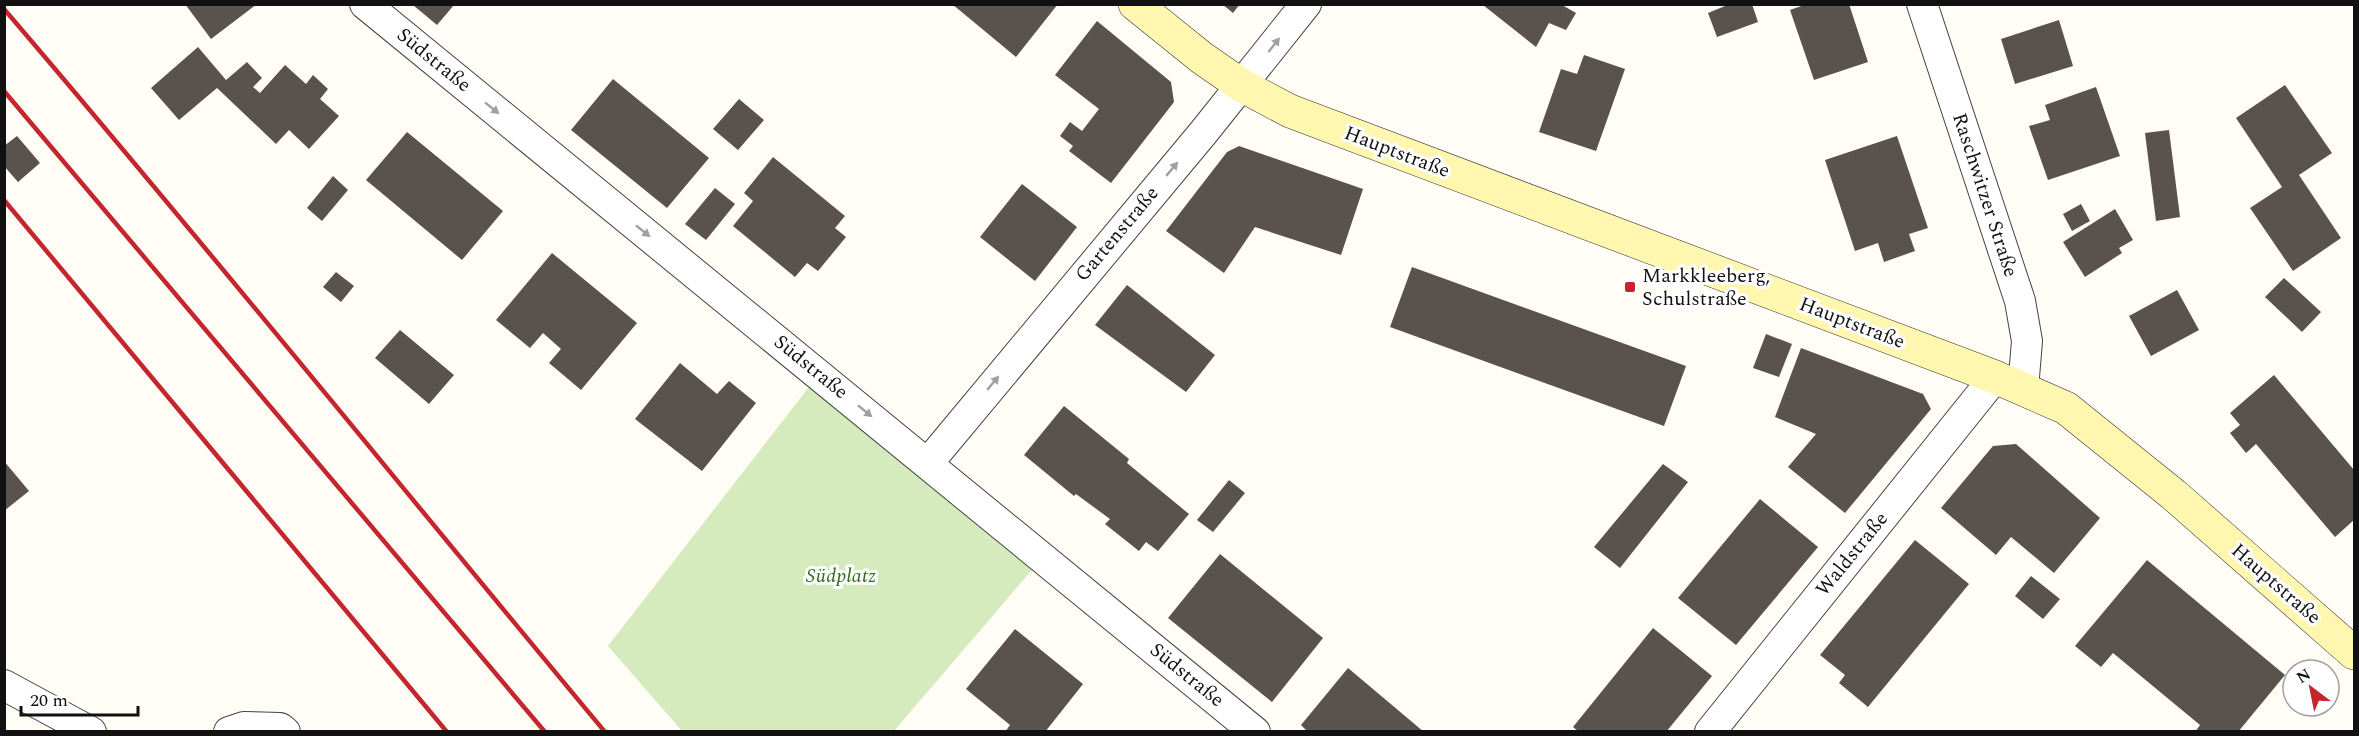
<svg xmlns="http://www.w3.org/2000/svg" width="2359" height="736" font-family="Spectral,serif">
  <rect width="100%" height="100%" fill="#fffdf5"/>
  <path fill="#d5ebbd" d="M 819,374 L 1043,557 L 894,731 L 682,731 L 608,646 Z"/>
  <path fill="#5a524d" d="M 185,4 L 257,4 L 211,39 Z
    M 952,4 L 1058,4 L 1016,57 Z
    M 1222,4 L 1240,4 L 1233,13 Z
    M 1730,4 L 1752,4 L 1758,22 L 1717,37 L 1708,13 Z
    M 1807,4 L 1849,4 L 1868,62 L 1814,80 L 1790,10 Z
    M 413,5 L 454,5 L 437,25 Z
    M 1483,5 L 1562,5 L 1576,13 L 1566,30 L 1549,23 L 1536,47 Z
    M 2059,20 L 2073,66 L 2015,84 L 2001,39 Z
    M 1097,21 L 1171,82 L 1174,102 L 1111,183 L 1069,151 L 1073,146 L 1060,136 L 1070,122 L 1082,131 L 1099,109 L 1055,75 Z
    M 198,47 L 226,80 L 247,62 L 262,78 L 253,87 L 260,93 L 285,65 L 306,84 L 313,75 L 328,89 L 320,99 L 339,116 L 309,149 L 289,130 L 276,144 L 217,88 L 179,120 L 151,88 Z
    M 1584,55 L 1625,69 L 1596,151 L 1539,132 L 1561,69 L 1577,74 Z
    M 613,79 L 709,158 L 667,208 L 571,130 Z
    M 2285,85 L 2332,153 L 2299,175 L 2341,238 L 2293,271 L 2250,208 L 2282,187 L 2236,118 Z
    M 2096,87 L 2120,156 L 2048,180 L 2029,126 L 2050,120 L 2045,105 Z
    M 739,99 L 764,120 L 738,150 L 713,129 Z
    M 2169,130 L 2180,217 L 2156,221 L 2145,133 Z
    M 407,132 L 503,211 L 462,260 L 366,180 Z
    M 17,136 L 40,163 L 18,182 L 4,166 L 4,146 Z
    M 1897,136 L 1928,228 L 1909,234 L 1915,251 L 1884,262 L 1878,243 L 1855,251 L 1825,160 Z
    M 1239,146 L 1363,189 L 1341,255 L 1255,227 L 1224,273 L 1166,231 L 1227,152 Z
    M 773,157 L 845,216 L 835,228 L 846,237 L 818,271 L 807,263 L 795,277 L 733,226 L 753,201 L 744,193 Z
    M 333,176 L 348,190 L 322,221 L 307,208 Z
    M 1022,184 L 1077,227 L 1035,281 L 980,237 Z
    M 715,188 L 735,204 L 706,240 L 685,224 Z
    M 2081,204 L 2090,221 L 2072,231 L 2063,214 Z
    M 2115,209 L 2133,240 L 2119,248 L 2122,253 L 2085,277 L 2063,242 Z
    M 552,253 L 637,323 L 581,390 L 549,363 L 561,349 L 543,333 L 530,348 L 496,320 Z
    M 1412,267 L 1686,366 L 1664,426 L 1390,327 Z
    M 336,272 L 354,286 L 341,302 L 323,287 Z
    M 2284,278 L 2321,312 L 2302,332 L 2265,297 Z
    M 1127,285 L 1215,355 L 1186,392 L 1095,325 Z
    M 2177,290 L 2199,330 L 2151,356 L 2129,316 Z
    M 400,330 L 454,375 L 429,404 L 375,358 Z
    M 1766,334 L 1792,344 L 1779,377 L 1753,368 Z
    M 1801,348 L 1923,394 L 1931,409 L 1845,513 L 1788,467 L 1816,434 L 1775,417 Z
    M 680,363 L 717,394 L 729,381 L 756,403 L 702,471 L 635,419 Z
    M 2274,375 L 2354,470 L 2354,520 L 2335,537 L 2256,444 L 2246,453 L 2230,433 L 2240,425 L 2230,413 Z
    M 1064,406 L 1129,459 L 1127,463 L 1189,514 L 1158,551 L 1146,542 L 1139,551 L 1105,524 L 1110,519 L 1076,494 L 1074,496 L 1024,455 Z
    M 2016,444 L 2100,518 L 2054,573 L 2011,537 L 1996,555 L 1941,508 L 1993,446 Z
    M 4,461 L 29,491 L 4,511 Z
    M 1663,464 L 1688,482 L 1620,568 L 1594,547 Z
    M 1229,480 L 1245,493 L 1213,532 L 1197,520 Z
    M 1760,499 L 1818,547 L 1736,645 L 1678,598 Z
    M 1915,540 L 1969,584 L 1868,707 L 1839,683 L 1845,675 L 1820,655 Z
    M 1220,554 L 1323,638 L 1272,702 L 1168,618 Z
    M 2147,560 L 2285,675 L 2238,732 L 2195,732 L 2200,725 L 2113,653 L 2101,667 L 2075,646 Z
    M 2031,576 L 2060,599 L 2043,619 L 2015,596 Z
    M 1653,628 L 1712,676 L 1666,732 L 1579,732 L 1573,727 Z
    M 1015,629 L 1083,684 L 1045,732 L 1005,732 L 1010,725 L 966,689 Z
    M 1348,668 L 1424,732 L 1308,732 L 1301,725 Z"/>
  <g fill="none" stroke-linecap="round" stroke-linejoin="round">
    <defs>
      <path id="minor" d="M 365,4 L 1255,732
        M 1922,4 L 2020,301 L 2027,341 L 2023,389
        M 928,463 L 1203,133 L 1306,4
        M 4,685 L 91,732
        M 229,732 L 244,727 L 280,728 L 285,732
        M 1710,732 L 1995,377"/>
      <path id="secondary" d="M 1135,4 L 1202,58 L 1241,85 L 1290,111 L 1995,377 L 2066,408 L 2174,495 L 2354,653"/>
    </defs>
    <use href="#minor" stroke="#444" stroke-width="32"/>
    <use href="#secondary" stroke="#333" stroke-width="34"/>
    <use href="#minor" stroke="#fff" stroke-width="30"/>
    <use href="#secondary" stroke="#fff6b0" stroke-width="33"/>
    <path stroke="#c4262e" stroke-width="4.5" d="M 4,9 C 208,247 404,491 605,732
      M 4,91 L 545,732
      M 4,200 L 447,732"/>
  </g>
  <defs><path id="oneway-solid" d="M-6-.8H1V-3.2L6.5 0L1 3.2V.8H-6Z" transform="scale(1.5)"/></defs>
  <g fill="#a0a0a0">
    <use href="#oneway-solid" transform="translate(1274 45) rotate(-52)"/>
    <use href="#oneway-solid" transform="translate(492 108) rotate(39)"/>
    <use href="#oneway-solid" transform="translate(1172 169) rotate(-50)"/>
    <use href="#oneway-solid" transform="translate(643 231) rotate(39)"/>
    <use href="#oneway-solid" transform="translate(993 383) rotate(-50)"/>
    <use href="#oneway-solid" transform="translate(865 411) rotate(39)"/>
  </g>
  <rect fill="#c4262e" stroke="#fff" stroke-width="2" x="1624" y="281" width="12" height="12" rx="3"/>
  <g text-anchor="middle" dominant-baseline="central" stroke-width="6" stroke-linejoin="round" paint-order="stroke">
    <g font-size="20" fill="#111" stroke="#fff">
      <text transform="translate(434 60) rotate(39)">Südstraße</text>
      <text transform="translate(1397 152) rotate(21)">Hauptstraße</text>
      <text transform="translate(1985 195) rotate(72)">Raschwitzer Straße</text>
      <text transform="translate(1117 234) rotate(-50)">Gartenstraße</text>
      <text transform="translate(1852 323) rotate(21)">Hauptstraße</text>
      <text transform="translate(811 367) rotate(39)">Südstraße</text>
      <text transform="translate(1852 554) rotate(-51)">Waldstraße</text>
      <text transform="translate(2276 584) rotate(41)">Hauptstraße</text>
      <text transform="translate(1187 675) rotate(39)">Südstraße</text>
    </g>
    <g font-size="20" fill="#111" stroke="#fff" text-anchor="start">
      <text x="1642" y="276">Markkleeberg,<tspan x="1642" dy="23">Schulstraße</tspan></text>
    </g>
    <g font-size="20" font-style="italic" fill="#2f6b1f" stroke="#fff">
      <text x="841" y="576">Südplatz</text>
    </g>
  </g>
  <rect width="2359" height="736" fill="none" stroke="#111111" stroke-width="12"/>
  <g transform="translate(2311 688) rotate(328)"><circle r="28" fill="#ffffff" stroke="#a0a0a0" stroke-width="1.5"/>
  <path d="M0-4.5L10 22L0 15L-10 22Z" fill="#c4262e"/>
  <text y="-9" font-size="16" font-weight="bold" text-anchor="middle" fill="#111111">N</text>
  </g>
  <path d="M21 706v9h117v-9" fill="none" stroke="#111111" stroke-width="3"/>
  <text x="30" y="706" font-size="18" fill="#111111" stroke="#ffffff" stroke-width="4.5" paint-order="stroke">20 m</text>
</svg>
